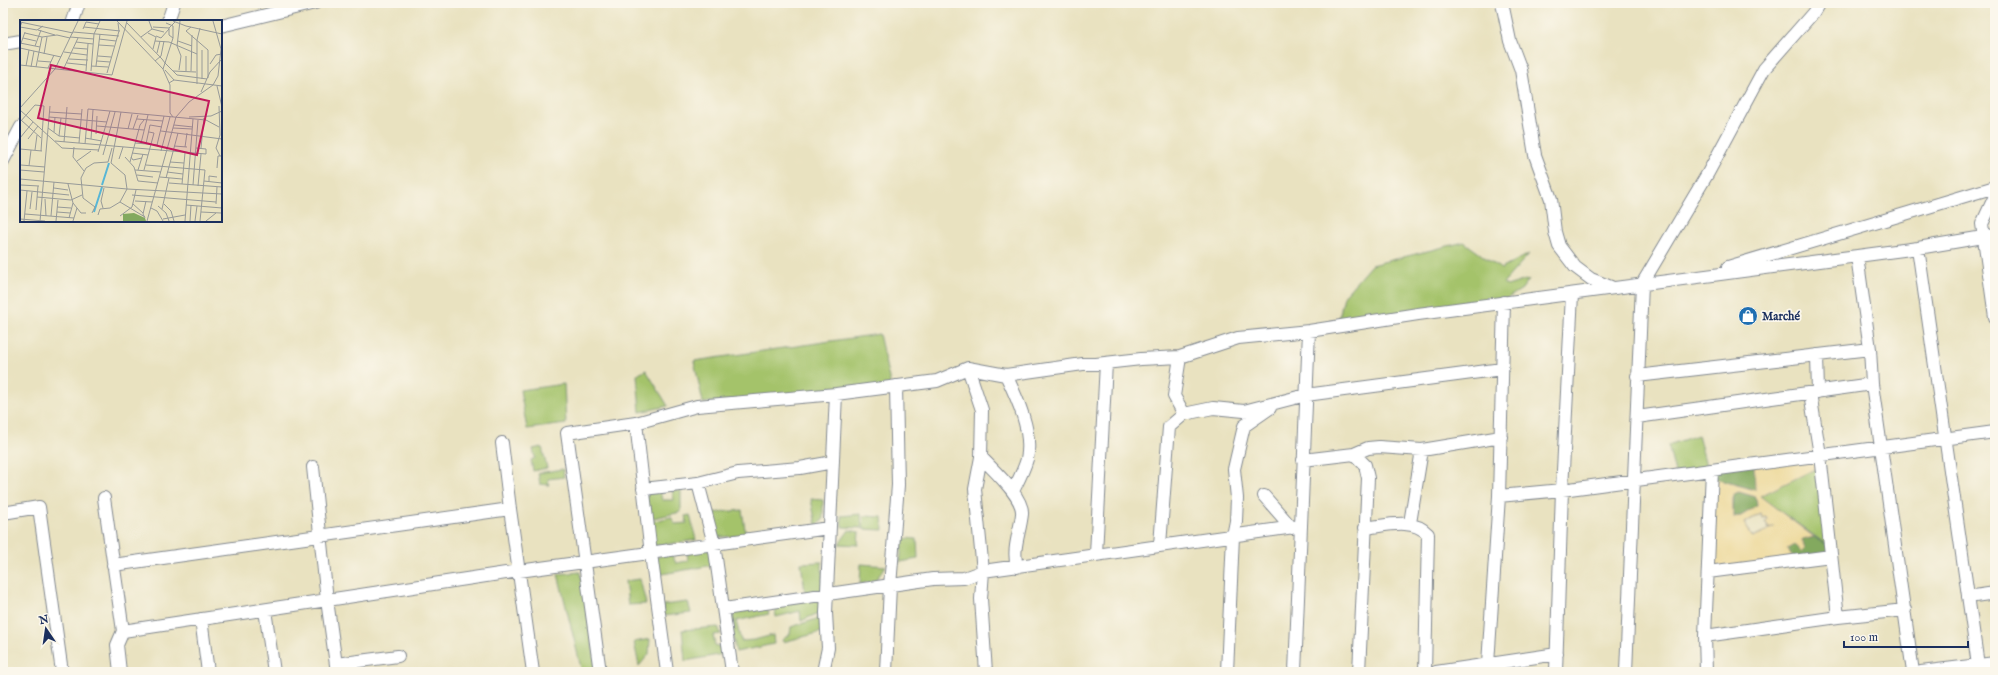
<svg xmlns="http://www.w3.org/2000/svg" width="1998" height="675" font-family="'IM FELL English',serif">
  <rect width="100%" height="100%" fill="#fbf7ec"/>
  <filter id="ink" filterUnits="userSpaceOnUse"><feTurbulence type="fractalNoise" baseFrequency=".025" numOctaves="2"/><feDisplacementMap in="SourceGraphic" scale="8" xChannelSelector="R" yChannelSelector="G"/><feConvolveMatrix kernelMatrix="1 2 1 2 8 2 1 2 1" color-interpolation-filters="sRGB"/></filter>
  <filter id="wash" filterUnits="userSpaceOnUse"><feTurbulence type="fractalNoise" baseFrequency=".012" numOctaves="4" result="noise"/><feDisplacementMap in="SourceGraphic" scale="16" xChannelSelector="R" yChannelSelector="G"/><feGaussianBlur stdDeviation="0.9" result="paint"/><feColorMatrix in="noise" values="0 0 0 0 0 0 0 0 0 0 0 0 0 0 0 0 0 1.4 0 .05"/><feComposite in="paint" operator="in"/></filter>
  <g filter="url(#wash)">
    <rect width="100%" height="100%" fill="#e9e2c0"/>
    <path fill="#a4c36b" stroke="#607964" d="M 1464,242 L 1501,269 L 1529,254 L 1503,283 L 1507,286 L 1529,279 L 1522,289 L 1506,299 L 1338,323 L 1344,296 L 1371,265 Z
      M 879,334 L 891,387 L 703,403 L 694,361 Z
      M 646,370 L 668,406 L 640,412 L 637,375 Z
      M 564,384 L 566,424 L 527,429 L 520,390 Z
      M 1698,435 L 1707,469 L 1675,473 L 1668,445 Z
      M 542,447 L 547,468 L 533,471 L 531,460 L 535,458 L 533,449 Z
      M 1821,466 L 1830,547 L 1759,496 Z
      M 563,469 L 564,477 L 548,479 L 549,485 L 540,484 L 538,473 Z
      M 681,490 L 681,512 L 649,519 L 646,494 L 660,491 L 662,500 L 674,500 L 672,491 Z
      M 811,499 L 823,500 L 823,520 L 816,525 Z
      M 742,510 L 746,536 L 717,537 L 712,513 Z
      M 861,514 L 862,528 L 842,527 L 841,516 Z
      M 690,515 L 696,540 L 654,546 L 650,522 L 671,517 L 675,524 L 687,523 L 685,516 Z
      M 864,516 L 882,517 L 883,530 L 863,529 Z
      M 849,530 L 859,532 L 858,545 L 839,544 Z
      M 903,538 L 917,539 L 918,559 L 900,562 Z
      M 711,548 L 713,565 L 657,575 L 654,558 L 671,553 L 676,563 L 688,561 L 687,551 Z
      M 822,562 L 823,590 L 805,592 L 801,563 Z
      M 861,564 L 886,566 L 875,581 L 860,584 Z
      M 580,572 L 597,672 L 582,672 L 558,574 Z
      M 640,579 L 646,604 L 628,605 L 625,581 Z
      M 824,598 L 823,611 L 801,621 L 800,611 L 776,617 L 774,605 Z
      M 688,602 L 691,613 L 663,616 L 663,605 Z
      M 766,606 L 769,614 L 736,621 L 741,641 L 754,640 L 773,635 L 774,644 L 736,652 L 728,611 Z
      M 823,617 L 822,632 L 783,642 L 782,640 L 790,634 L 791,627 Z
      M 718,627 L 721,634 L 713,635 L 715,645 L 723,648 L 724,654 L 685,661 L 682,630 Z
      M 650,639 L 649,654 L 639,666 L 634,642 Z"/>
    <path fill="#83a95f" stroke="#4f6c5e" d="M 1754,464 L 1756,490 L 1712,478 L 1712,470 Z
      M 1739,492 L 1756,497 L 1757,506 L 1741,516 L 1733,517 L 1734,494 Z
      M 1814,537 L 1830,547 L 1831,556 L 1795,561 L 1786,549 L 1802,540 Z"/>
    <path fill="#eeda9e" stroke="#84847e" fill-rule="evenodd" d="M 1820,455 L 1821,466 L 1760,496 L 1814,537 L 1802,540 L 1805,548 L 1802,552 L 1794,545 L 1787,549 L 1795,561 L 1708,572 L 1712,478 L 1755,490 L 1754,464 ZM 1739,492 L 1756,497 L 1757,506 L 1741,516 L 1733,517 L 1733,494 ZM 1761,514 L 1763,518 L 1766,517 L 1768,520 L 1765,522 L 1769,529 L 1774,527 L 1753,537 L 1744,523 Z"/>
  </g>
  <g filter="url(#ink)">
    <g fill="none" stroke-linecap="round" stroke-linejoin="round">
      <defs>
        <path id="minor" d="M 1502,3 L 1510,41 L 1521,70 L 1535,155 L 1551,199 L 1555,232 L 1559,246 L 1575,267 L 1591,279 L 1611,287
          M 73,21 L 79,3
          M 168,21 L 174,3
          M 221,26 L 315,3
          M 3,44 L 21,41
          M 3,161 L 21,127
          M 1995,196 L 1982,224 L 1995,317
          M 1918,248 L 1979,672
          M 1857,256 L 1870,349 L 1872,384 L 1913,672
          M 1728,267 L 1995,187
          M 1817,355 L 1818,392
          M 968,368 L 982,410 L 981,457 L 975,489 L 983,571 L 981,599 L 986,672
          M 1006,375 C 1017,398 1033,432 1027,459 C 1024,470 1018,481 1013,491
          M 1637,376 L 1870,349
          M 1810,393 L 1820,455 L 1838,617
          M 1184,414 L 1213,408 L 1244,411 L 1306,395 L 1502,369
          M 1637,417 L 1872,384
          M 636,423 L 651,554 L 667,672
          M 502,443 L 510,509 L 533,672
          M 1354,454 L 1365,465 L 1368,478 L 1359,672
          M 981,457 C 992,469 1024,497 1022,514 C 1020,533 1012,548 1017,567
          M 1303,460 L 1354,454 L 1368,448 L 1379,447 L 1422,450 L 1501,437
          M 313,467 L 327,600 L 337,672
          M 698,483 L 714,544 L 732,672
          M 643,489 L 698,483 L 738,473 L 800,468 L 833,462
          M 1264,496 L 1292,528
          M 1499,496 L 1562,490 L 1995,432
          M 104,498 L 123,631 L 117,645 L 120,672
          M 3,513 L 39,507 L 62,672
          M 1410,523 L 1422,450
          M 1365,528 C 1385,526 1412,517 1428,534 L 1425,672
          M 1160,545 L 1169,427 L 1184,414 L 1174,396 L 1180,357
          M 1096,554 L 1106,363
          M 113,565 L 510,509
          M 1708,572 L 1831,556
          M 1968,597 L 1995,593
          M 724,609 L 933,579 L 964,578 L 983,571 L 1301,526
          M 265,610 L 274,672
          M 201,619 L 208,672
          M 123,631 L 519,571 L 829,528
          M 1705,636 L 1838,617 L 1905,610
          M 336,664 L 398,656
          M 1488,664 L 1499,496 L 1504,302
          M 600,672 L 567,433 L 636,423 L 697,406 L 836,394 L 937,381 L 968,368 L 1006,375 L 1083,364 L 1096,364 L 1141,359 L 1180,357 L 1238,338 L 1309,331 L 1418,314 L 1918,248 L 1995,235
          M 823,672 L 828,648 L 826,613 L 836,394
          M 886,672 L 890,586 L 898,485 L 896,386
          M 1227,672 L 1233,536 L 1236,521 L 1237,498 L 1234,469 L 1244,426 L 1270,408
          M 1295,672 L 1309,331
          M 1436,672 L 1557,654
          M 1556,672 L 1562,490 L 1572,294
          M 1626,672 L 1642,284 L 1708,173 L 1764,69 L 1813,13 L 1819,3
          M 1706,672 L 1705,636 L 1712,470
          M 1921,672 L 1995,663"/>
      </defs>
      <use href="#minor" stroke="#82888f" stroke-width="14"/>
      <use href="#minor" stroke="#fff" stroke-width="12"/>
    </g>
  </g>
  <defs>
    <symbol id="shop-disc" viewBox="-11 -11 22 22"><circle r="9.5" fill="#1f6fb2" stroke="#fbf7ec"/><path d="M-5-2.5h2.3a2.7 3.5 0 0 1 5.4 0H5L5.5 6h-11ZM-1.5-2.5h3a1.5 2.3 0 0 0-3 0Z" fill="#fff"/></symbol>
  </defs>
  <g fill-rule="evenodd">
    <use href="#shop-disc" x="1737" y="305" width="22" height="22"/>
  </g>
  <g text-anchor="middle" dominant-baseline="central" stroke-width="3.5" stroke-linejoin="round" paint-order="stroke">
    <g font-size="12" font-weight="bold" fill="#1b2f5e" stroke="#fbf7ec" text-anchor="start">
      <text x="1762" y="316">Marché</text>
    </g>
  </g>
  <g transform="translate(20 20)">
    <rect width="202" height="202" fill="#e9e2c0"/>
    <path d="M 114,193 L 125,198 L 126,201 L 103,201 L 103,194 Z" fill="#83a95f"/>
    <path fill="none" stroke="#57b6d6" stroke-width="2" d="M 82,165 L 89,143M 74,192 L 82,167"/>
    <path fill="none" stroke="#979a99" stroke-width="1" d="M 97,1 L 143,49 L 150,65 L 150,93 L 153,97M 153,1 L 166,6 L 202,14M 0,2 L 53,13M 2,2 L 0,7 L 6,8 L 17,10 L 23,6M 107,3 L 142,39 L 145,43 L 143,49M 146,3 L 153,6 L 153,18M 64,7 L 100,11M 133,7 L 149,8 L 155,2M 171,7 L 166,11 L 188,30 L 188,58M 149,8 L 149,15 L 153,18 L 145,43 L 153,51M 63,9 L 66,2 L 79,4M 132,9 L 144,12M 18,10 L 35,15M 53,12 L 99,16M 5,13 L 22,17 L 37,15 L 50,18M 128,13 L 136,17 L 133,29M 136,16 L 141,18 L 149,9M 50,17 L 74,19M 121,17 L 132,9 L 129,1M 3,18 L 16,21M 79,19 L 96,21M 135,21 L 149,22 L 177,34M 158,21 L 172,26M 56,22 L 73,24M 0,23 L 20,27M 79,25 L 94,26M 0,26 L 5,12M 15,26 L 21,10M 0,28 L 41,37M 54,28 L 67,29M 44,32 L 67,35M 137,33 L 140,21M 24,34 L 27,17M 78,36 L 91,37M 49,39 L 68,40M 18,41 L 31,42M 77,41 L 90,42M 135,41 L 141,36 L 144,21M 47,43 L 66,45M 190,44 L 196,35 L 202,34M 0,45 L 92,55 L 107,1M 6,46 L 9,30M 71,46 L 88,47M 76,46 L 80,14M 11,47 L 14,31M 16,47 L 22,17M 28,48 L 34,35M 43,50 L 58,18M 145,50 L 154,60M 159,50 L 161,36 L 157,26 L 160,1M 66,51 L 68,24M 71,51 L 74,14 L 80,1M 166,51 L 166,36M 171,51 L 172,15M 176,52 L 153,51 L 157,55 L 187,59M 87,53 L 99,11 L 98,3M 182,59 L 182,30M 149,63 L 154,60 L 202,66M 177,64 L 177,20 L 180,8M 197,66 L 202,87M 181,72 L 190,52 L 201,40M 199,86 L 200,115 L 196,128 L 200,136M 0,88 L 35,49 L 58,1M 0,90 L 42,128 L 79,130M 29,92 L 62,94M 29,97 L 87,102M 169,97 L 191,96 L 202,91M 117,99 L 143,101M 1,100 L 21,118M 0,102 L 15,85 L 24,86 L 21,131M 130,105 L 142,107M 154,105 L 173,107M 77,106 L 124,110M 28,108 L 39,116 L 60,118M 153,108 L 172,109M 108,109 L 112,94M 113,109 L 118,95M 141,111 L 202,119M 34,112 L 35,97M 76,114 L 77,96M 39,116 L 41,98M 0,118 L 13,102M 65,118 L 82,121M 8,119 L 18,106M 71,119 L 73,90M 35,121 L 186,134 L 186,129 L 176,128M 44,122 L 47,87M 59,123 L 62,89M 115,123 L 138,125M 121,123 L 128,95M 65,124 L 68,89 L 186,100 L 199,107M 126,124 L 130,105M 137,125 L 144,96M 154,126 L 167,127M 54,127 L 53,137 L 64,151M 165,127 L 167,113M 181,128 L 184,98M 0,129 L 22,131M 15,130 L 17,115M 141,131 L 150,97M 78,132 L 90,91M 112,133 L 128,135M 83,135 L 95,92M 105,137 L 114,147 L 118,161M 111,137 L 113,140 L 122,138M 99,139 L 103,127M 57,141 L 71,131M 110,142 L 120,105 L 124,100M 150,142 L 164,143M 1,145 L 25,147M 126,145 L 185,150 L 180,201M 9,146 L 11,130M 197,148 L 198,136 L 202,136M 0,150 L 24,152M 115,150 L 141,152M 118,150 L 123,134M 124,150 L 134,113 L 129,112M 147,152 L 163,154M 0,154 L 0,184M 117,155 L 133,157M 140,157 L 162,159M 146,158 L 158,113M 0,159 L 107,169M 118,161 L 138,163M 184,161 L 202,163M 189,161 L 189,156 L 197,157M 149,163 L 202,167M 48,164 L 53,183 L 61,193 L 66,193M 162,164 L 165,133M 1,165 L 19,166M 173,165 L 178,100M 178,166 L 181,134M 34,168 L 48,170M 107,169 L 202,174M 0,170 L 49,175M 112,175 L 196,182M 17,177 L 51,180 L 62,175M 25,179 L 26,196M 115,181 L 132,182M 100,182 L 125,197M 113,184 L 123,193M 144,184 L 151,191 L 154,201M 196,184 L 197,167M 166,185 L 202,188M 138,186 L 146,193 L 149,201M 37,187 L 51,188M 83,188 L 81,181 L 84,168M 131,188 L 137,191 L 143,201M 10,189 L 12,172M 142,189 L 149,158M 16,190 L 18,166M 37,192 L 50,193M 181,192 L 201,193M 72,193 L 75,187 L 63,178 L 61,158 L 66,148 L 74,143 L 88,142 L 92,128M 5,194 L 54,198M 78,195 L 80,189 L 90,188 L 100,182 L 107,169 L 105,155 L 91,143 L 101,92M 31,196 L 34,162M 100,196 L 112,187 L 116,170M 49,198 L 53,183M 125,198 L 123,194 L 126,181M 0,199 L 25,201M 143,199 L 165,195M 4,201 L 7,171M 20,201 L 30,86M 36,201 L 38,180M 53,201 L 57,188M 127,201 L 156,97 L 169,82 L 193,65 L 198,56 L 201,29 L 193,1M 165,201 L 173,99M 170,201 L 171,185M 175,201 L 177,186M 186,201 L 196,193"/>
    <path fill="#c2185b" fill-opacity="0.15" stroke="#c2185b" stroke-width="2" d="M 31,45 L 189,81 L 177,135 L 18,98 Z"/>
    <rect width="202" height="202" fill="none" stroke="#1b2f5e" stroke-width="2"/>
  </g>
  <rect width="1998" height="675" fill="none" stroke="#fbf7ec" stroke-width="16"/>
  <g transform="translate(46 629) rotate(347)" stroke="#fbf7ec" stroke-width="3" paint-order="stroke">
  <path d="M0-3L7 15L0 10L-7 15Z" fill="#1b2f5e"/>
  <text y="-6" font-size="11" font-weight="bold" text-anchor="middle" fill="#1b2f5e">N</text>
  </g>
  <path d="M1844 641v6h124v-6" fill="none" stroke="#1b2f5e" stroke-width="2"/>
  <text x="1850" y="641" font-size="12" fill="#1b2f5e" stroke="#fbf7ec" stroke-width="3" paint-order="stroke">100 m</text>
</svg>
